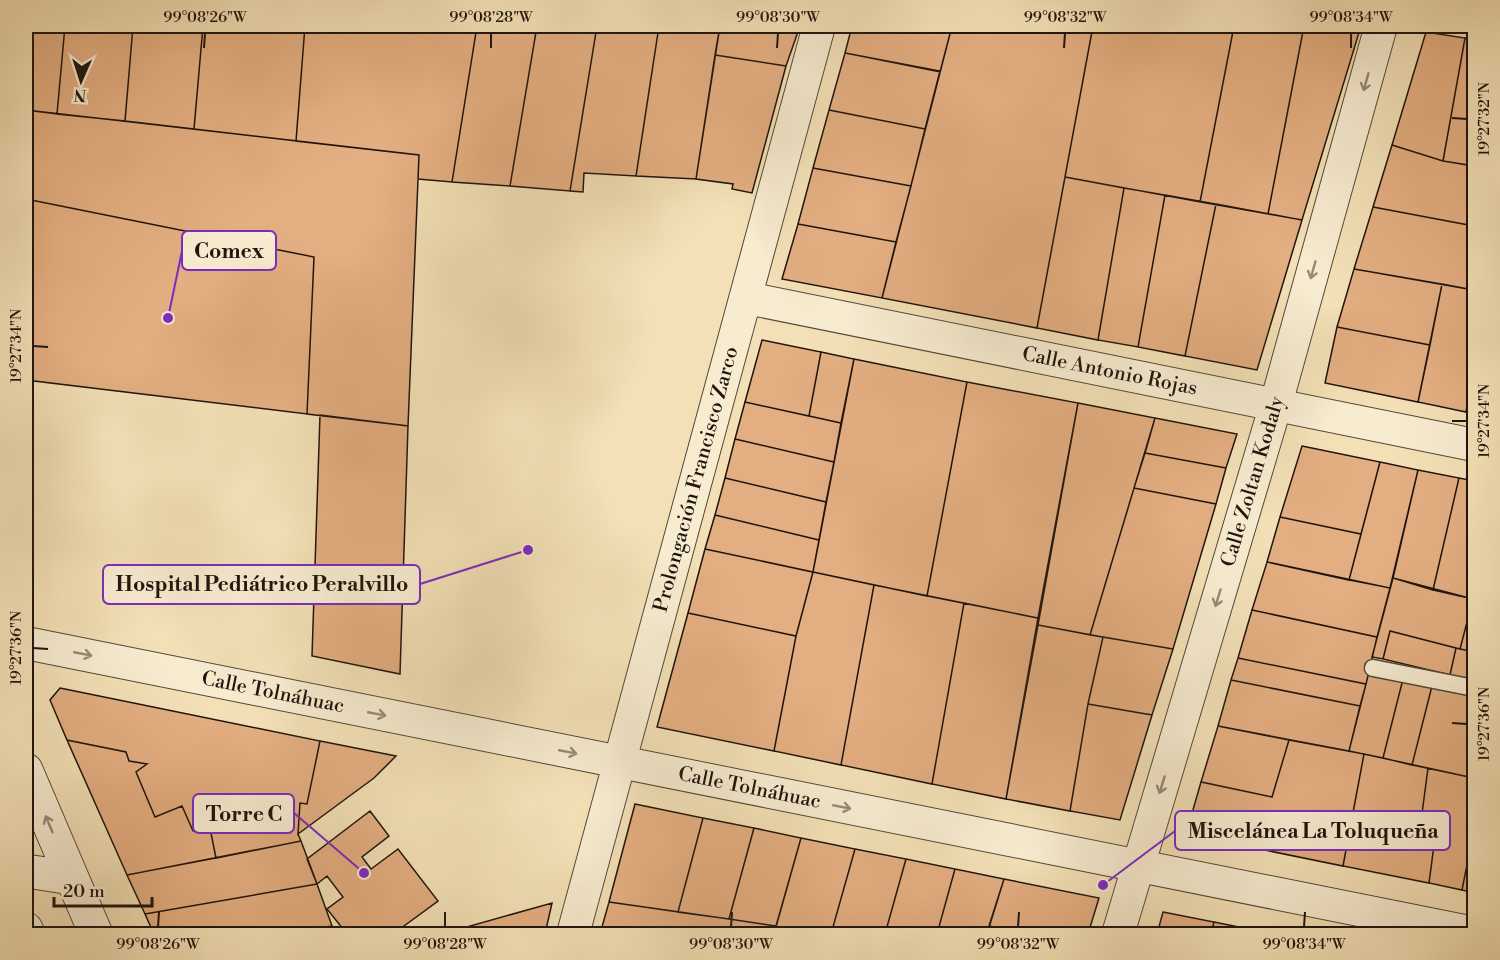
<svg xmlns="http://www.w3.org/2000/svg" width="1500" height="960" font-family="'Libre Bodoni',serif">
  <rect width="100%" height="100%" fill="#f3e0b6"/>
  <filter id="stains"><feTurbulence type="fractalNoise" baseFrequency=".00333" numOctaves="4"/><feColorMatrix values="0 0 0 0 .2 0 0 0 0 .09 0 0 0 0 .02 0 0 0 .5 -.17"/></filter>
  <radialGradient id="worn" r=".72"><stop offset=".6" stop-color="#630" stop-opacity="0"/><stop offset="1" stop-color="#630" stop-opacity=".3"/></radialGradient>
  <path fill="#e3ae81" stroke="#1e150e" stroke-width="1.5" d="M 26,26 L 65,26 L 57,114 L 26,110 Z
    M 65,26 L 133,26 L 125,121 L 57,114 Z
    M 133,26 L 203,26 L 194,129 L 125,121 Z
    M 203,26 L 305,26 L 296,141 L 194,129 Z
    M 305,26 L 477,26 L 452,182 L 418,179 L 419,155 L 296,141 Z
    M 477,26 L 537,26 L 510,186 L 452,182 Z
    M 537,26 L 597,26 L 570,191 L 510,186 Z
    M 597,26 L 659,26 L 636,176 L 584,173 L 583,192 L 570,191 Z
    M 659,26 L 720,26 L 696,179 L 636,176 Z
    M 720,26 L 800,26 L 786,66 L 715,55 Z
    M 852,26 L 952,26 L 940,72 L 845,53 Z
    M 952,26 L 1093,26 L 1037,328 L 882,298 Z
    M 1093,26 L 1234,26 L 1200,202 L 1065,177 Z
    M 1234,26 L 1304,26 L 1268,214 L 1200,202 Z
    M 1304,26 L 1361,26 L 1302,220 L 1268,214 Z
    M 1426,32 L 1465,38 L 1443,161 L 1392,145 Z
    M 1465,38 L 1474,40 L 1474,166 L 1443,161 Z
    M 845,53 L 940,71 L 925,129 L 829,110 Z
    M 715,55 L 786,66 L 752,193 L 732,189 L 733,184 L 696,179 Z
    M 26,110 L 419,155 L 408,426 L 307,414 L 314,257 L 26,199 Z
    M 829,110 L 925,129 L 911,186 L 813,168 Z
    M 1392,145 L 1443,161 L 1474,166 L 1474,226 L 1373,207 Z
    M 813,168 L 911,186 L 896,242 L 798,224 Z
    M 1065,177 L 1124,188 L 1098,340 L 1037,328 Z
    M 1124,188 L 1165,195 L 1138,347 L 1098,340 Z
    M 1165,195 L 1216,204 L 1185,356 L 1138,347 Z
    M 26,199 L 314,257 L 307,414 L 26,380 Z
    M 1216,204 L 1302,220 L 1257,370 L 1185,356 Z
    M 1373,207 L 1474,226 L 1474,290 L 1354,269 Z
    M 798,224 L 896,242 L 882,298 L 782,279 Z
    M 1354,269 L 1442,284 L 1430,345 L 1337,327 Z
    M 1442,284 L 1474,290 L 1474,370 L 1466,412 L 1418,402 Z
    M 1337,327 L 1430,345 L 1418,402 L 1325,383 Z
    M 762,340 L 821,352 L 809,416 L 745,402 Z
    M 821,352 L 854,359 L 841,423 L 809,416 Z
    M 854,359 L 967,382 L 927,596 L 813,572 Z
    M 1474,370 L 1474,414 L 1466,412 Z
    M 967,382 L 1078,403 L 1038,618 L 927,596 Z
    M 745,402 L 841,423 L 834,462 L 735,439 Z
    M 1078,403 L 1155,418 L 1090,635 L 1038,625 Z
    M 320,415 L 408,426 L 400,674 L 312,656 Z
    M 1155,418 L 1237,434 L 1226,468 L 1145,453 Z
    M 735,439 L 834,462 L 826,502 L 725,478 Z
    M 1302,446 L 1380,462 L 1361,534 L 1280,517 Z
    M 1145,453 L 1226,468 L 1216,504 L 1134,488 Z
    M 1380,462 L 1418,470 L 1390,588 L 1349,580 Z
    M 1418,470 L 1459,478 L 1433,590 L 1393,578 Z
    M 725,478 L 826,502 L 819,540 L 715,515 Z
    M 1459,478 L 1474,481 L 1473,599 L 1433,590 Z
    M 1134,488 L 1216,504 L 1173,649 L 1090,635 Z
    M 715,515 L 819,540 L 813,572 L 705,549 Z
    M 1280,517 L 1361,534 L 1349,580 L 1267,562 Z
    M 705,549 L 813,572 L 796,636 L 688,613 Z
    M 1267,562 L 1390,588 L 1377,637 L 1252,610 Z
    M 813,572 L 874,585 L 841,765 L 774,751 L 796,636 Z
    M 1393,578 L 1473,599 L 1460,649 L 1390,631 L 1383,659 L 1372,657 Z
    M 874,585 L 964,603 L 932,784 L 841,765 Z
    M 1473,599 L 1474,599 L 1474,652 L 1460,649 Z
    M 964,603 L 1038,618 L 1006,799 L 932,784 Z
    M 1252,610 L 1377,637 L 1366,684 L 1238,658 Z
    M 688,613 L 796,636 L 774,751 L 657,727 Z
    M 1038,625 L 1103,637 L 1088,704 L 1070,811 L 1006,799 Z
    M 1390,631 L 1456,648 L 1450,675 L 1383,659 Z
    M 1103,637 L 1173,649 L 1152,715 L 1088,704 Z
    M 1456,648 L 1474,652 L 1474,681 L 1450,675 Z
    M 1238,658 L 1366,684 L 1360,706 L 1231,680 Z
    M 1369,672 L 1403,679 L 1383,758 L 1349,751 Z
    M 1403,679 L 1432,686 L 1412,765 L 1383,758 Z
    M 1231,680 L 1360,706 L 1349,751 L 1218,726 Z
    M 1432,686 L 1474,695 L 1474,778 L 1412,765 Z
    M 60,688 L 320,741 L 307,804 L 300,803 L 298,834 L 301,841 L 216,858 L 210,828 L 193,831 L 182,806 L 155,817 L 136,772 L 147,764 L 129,761 L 126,752 L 67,740 L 50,700 Z
    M 1088,704 L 1152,715 L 1120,820 L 1070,811 Z
    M 1218,726 L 1289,740 L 1272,797 L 1201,782 Z
    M 67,740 L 126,752 L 129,761 L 147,764 L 136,772 L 155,817 L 182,806 L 193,831 L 210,828 L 216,858 L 127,875 Z
    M 1289,740 L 1364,754 L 1343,866 L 1186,834 L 1201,782 L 1272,797 Z
    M 320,741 L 396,756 L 374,778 L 298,834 L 300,803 L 307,804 Z
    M 1364,754 L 1428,768 L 1420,829 L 1436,830 L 1429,883 L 1343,866 Z
    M 1428,768 L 1474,778 L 1474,856 L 1469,855 L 1462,890 L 1429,883 L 1436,830 L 1420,829 Z
    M 635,804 L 703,818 L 678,912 L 609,902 Z
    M 370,811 L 389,836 L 362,857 L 371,869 L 398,849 L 438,901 L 393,934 L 347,934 L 327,909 L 343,897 L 327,876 L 317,884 L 307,859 Z
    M 703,818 L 754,828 L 729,919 L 678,912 Z
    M 754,828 L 801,838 L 776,926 L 729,919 Z
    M 801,838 L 855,849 L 831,934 L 774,934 Z
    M 301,841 L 317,884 L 145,914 L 127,875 Z
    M 855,849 L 906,859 L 885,934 L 831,934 Z
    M 1469,855 L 1474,856 L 1474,893 L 1462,890 Z
    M 906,859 L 955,869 L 937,934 L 885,934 Z
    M 955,869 L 1004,879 L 987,934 L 937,934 Z
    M 1004,879 L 1099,898 L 1088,934 L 1034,934 L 989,926 Z
    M 317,884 L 332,926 L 284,934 L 154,934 L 145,914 Z
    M 609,902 L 729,919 L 776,926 L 774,934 L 600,934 Z
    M 552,903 L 545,934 L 442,934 Z
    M 1163,912 L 1214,922 L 1211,934 L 1157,934 Z
    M 1214,922 L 1259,931 L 1258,934 L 1211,934 Z
    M 332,926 L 335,934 L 284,934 Z
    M 989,926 L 1034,934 L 987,934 Z"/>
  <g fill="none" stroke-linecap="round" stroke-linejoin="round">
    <defs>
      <path id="service" d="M 1373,668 L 1474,688"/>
      <g id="minor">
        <path id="s1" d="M 747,298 L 1474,445"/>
        <path id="s2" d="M 26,643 L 1474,933"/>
        <path id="s3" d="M 573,934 L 819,26"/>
        <path id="s4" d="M 1118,934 L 1276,404 L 1381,26"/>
      </g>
      <path id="tertiary" d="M 26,770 L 96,934
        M 26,871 L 72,878
        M 26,929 L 28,934"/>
    </defs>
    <use href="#service" stroke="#534838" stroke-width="19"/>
    <use href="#minor" stroke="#534838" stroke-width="34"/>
    <use href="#tertiary" stroke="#534838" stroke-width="35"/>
    <use href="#service" stroke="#f7ebd0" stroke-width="16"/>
    <use href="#minor" stroke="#f7ebd0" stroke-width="32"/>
    <use href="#tertiary" stroke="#f7ebd0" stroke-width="33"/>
  </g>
  <defs><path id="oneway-shaft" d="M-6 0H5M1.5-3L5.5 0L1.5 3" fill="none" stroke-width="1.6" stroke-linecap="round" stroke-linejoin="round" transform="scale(1.5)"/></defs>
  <g stroke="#958b79">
    <use href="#oneway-shaft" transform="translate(1366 82) rotate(106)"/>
    <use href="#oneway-shaft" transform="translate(1313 270) rotate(106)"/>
    <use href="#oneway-shaft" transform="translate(1218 598) rotate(107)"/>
    <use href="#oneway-shaft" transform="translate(83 654) rotate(11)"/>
    <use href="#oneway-shaft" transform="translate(377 714) rotate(11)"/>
    <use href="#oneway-shaft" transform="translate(568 752) rotate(11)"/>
    <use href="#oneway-shaft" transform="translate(1162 785) rotate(107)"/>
    <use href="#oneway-shaft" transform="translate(842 807) rotate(11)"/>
    <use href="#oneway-shaft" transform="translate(49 824) rotate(-113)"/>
  </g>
  <path fill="none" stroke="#1e150e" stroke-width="2" d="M 204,48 L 205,33M 491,48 L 491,33M 777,48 L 778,33M 1064,48 L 1065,33M 1351,48 L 1351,33M 1452,118 L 1467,119M 33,346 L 48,347M 1452,421 L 1467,421M 33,648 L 48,649M 1452,723 L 1467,724M 158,927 L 159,912M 445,927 L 445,912M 731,927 L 732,912M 1018,927 L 1019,912M 1304,927 L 1305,912"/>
  <g text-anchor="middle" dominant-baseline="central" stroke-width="5" stroke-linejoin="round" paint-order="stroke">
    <g font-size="20" fill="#1e150e" stroke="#f7ebd0">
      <text stroke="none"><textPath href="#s1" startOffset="370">Calle Antonio Rojas</textPath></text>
      <text stroke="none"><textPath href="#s3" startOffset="471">Prolongación Francisco Zarco</textPath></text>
      <text stroke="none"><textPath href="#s4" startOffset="472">Calle Zoltan Kodaly</textPath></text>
      <text stroke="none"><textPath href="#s2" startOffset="252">Calle Tolnáhuac</textPath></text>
      <text stroke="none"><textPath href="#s2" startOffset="738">Calle Tolnáhuac</textPath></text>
    </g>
  </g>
  <path fill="none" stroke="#7b2cbf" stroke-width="2" d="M168 318L182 251M528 550L420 584M364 873L294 813M1103 885L1175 831"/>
  <g fill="#7b2cbf" stroke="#f7ebd0" stroke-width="2">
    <circle cx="168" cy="318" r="6"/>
    <circle cx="528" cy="550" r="6"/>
    <circle cx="364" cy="873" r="6"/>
    <circle cx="1103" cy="885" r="6"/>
  </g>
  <g fill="#f7ebd0" stroke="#7b2cbf" stroke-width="2">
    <rect x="182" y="231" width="94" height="39" rx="6"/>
    <rect x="103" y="565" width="317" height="39" rx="6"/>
    <rect x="193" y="794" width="101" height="39" rx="6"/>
    <rect x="1175" y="811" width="275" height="39" rx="6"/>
  </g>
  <g font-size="21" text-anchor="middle" font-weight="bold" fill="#1e150e">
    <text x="229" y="258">Comex</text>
    <text x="262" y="591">Hospital Pediátrico Peralvillo</text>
    <text x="244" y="821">Torre C</text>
    <text x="1313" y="838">Miscelánea La Toluqueña</text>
  </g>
  <rect width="1500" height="960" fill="none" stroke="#f3e0b6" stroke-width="66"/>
  <g transform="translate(81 81) rotate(183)" stroke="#f7ebd0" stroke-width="4.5" paint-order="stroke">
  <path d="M0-4.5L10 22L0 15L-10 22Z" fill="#1e150e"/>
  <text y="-9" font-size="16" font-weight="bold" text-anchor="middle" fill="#1e150e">N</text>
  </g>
  <path d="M54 897v9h98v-9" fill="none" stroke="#1e150e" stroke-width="3"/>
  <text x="63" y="897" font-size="18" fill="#1e150e" stroke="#f7ebd0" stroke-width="4.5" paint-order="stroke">20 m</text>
  <rect x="33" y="33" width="1434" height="894" fill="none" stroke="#1e150e" stroke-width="2"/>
  <g font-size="15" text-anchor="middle" fill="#1e150e">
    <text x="205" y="22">99°08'26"W</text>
    <text x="491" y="22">99°08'28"W</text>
    <text x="778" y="22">99°08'30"W</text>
    <text x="1065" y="22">99°08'32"W</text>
    <text x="1351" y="22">99°08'34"W</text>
    <text transform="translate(1484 119) rotate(-90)" y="5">19°27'32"N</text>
    <text transform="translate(16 346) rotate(-90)" y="5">19°27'34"N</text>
    <text transform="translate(1484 421) rotate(-90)" y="5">19°27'34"N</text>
    <text transform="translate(16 648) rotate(-90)" y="5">19°27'36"N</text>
    <text transform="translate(1484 724) rotate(-90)" y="5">19°27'36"N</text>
    <text x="158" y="949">99°08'26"W</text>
    <text x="445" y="949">99°08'28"W</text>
    <text x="731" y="949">99°08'30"W</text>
    <text x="1018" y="949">99°08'32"W</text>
    <text x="1304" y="949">99°08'34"W</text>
  </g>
  <rect width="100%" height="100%" filter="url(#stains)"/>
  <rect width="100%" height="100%" fill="url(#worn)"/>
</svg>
